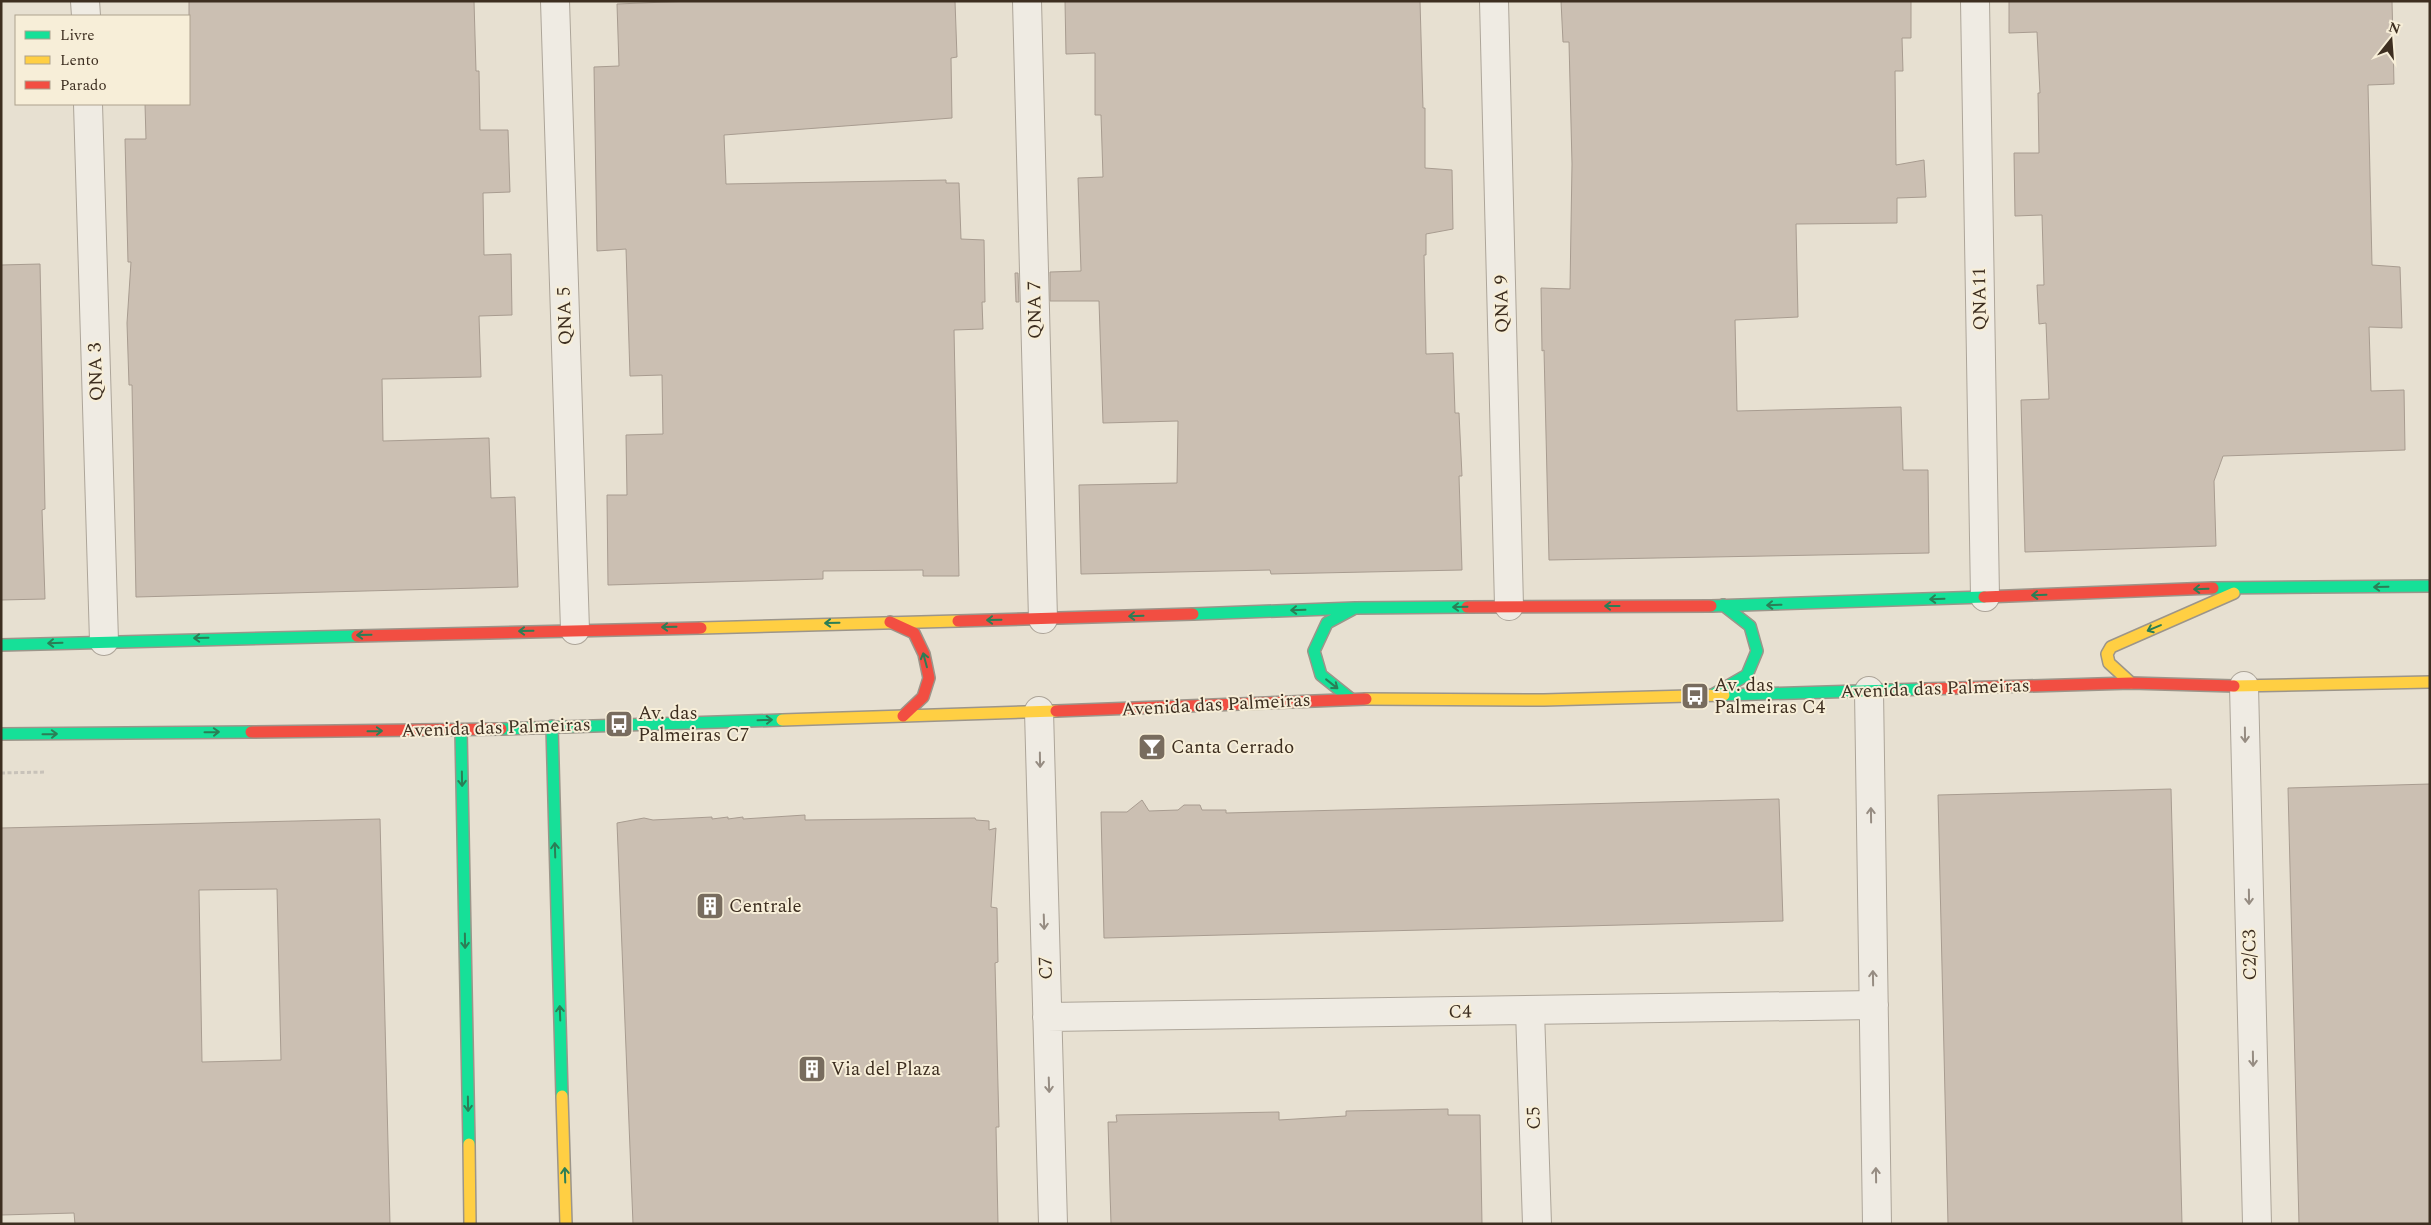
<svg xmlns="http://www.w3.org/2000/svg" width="2431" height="1225" font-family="Spectral,serif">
  <rect width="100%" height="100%" fill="#e7e0d1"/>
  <path fill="#cbbfb2" stroke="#a89c90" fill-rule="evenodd" d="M 189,1 L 474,1 L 476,71 L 479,71 L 480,130 L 508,130 L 510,192 L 483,193 L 484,255 L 511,254 L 512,315 L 479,316 L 481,377 L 382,379 L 383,441 L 489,438 L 491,498 L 515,497 L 518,587 L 136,597 L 132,385 L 129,385 L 127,323 L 131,262 L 128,262 L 125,139 L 146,139 L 145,104 L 189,104 Z
    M 691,1 L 955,1 L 957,57 L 951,58 L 952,118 L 724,135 L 726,184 L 946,180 L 946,183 L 959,183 L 961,239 L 984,240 L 985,302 L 982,302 L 983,329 L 954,330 L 959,576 L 923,576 L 923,570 L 823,571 L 823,579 L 608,585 L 607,495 L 627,495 L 626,435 L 663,434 L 662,375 L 630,376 L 626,249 L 597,251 L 594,67 L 619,66 L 617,4 Z
    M 1065,1 L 1420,1 L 1423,108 L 1425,108 L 1425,168 L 1452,170 L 1453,229 L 1426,234 L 1426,255 L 1424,255 L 1426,354 L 1453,353 L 1455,413 L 1459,413 L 1462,476 L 1459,476 L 1462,570 L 1271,574 L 1270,570 L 1081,574 L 1079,485 L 1177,483 L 1178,421 L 1103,423 L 1099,301 L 1050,301 L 1050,272 L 1081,271 L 1078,178 L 1103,177 L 1101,115 L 1095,115 L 1095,53 L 1066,54 Z
    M 1561,1 L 1911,1 L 1911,38 L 1902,38 L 1903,71 L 1895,71 L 1896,165 L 1924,160 L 1926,197 L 1897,198 L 1897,223 L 1796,224 L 1798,317 L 1735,320 L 1737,411 L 1901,407 L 1903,470 L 1928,470 L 1929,553 L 1549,560 L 1544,350 L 1542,351 L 1541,288 L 1570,289 L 1572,164 L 1569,42 L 1563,42 Z
    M 2009,1 L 2392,1 L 2394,84 L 2368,85 L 2372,265 L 2400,267 L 2402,328 L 2369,327 L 2371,391 L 2404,390 L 2405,450 L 2223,456 L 2214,481 L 2216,546 L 2025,552 L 2021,400 L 2049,399 L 2046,323 L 2039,324 L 2037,285 L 2044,285 L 2042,215 L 2015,216 L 2014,153 L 2039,153 L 2038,93 L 2040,93 L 2037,32 L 2009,33 Z
    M 40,264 L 45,509 L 42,510 L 45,599 L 1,600 L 1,265 Z
    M 1015,273 L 1018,273 L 1019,302 L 1016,302 Z
    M 2430,784 L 2430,1224 L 2299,1224 L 2288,788 Z
    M 2171,789 L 2182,1224 L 1948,1224 L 1938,795 Z
    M 1779,799 L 1783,921 L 1104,938 L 1101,812 L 1127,812 L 1142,800 L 1149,811 L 1178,810 L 1184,805 L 1200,805 L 1202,810 L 1226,810 L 1226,813 Z
    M 805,815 L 805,820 L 975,818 L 976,820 L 989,821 L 989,830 L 996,828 L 991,907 L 997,908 L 998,962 L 995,963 L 999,1127 L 996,1127 L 998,1224 L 633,1224 L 617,823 L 644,818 L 653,820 L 712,817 L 712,819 L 728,817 L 728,819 L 743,817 L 743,819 Z
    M 380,819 L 390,1224 L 75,1224 L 74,1213 L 1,1215 L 1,828 ZM 277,889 L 281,1060 L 202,1062 L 199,890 Z
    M 1448,1109 L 1448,1115 L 1480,1115 L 1482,1224 L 1111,1224 L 1108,1122 L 1117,1122 L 1116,1115 L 1279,1112 L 1279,1120 L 1346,1116 L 1346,1111 Z"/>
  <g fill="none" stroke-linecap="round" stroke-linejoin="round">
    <defs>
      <path id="street" d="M 85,1 L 86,16
        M 555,1 L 575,630
        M 1027,1 L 1043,619
        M 1494,1 L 1509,606
        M 1975,1 L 1985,597
        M 88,104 L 104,641
        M 2244,686 L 2257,1224
        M 1869,691 L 1877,1224
        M 1039,711 L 1053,1224
        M 1530,1011 L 1537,1224
        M 1047,1017 L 1874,1005"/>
      <path id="fast" d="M 2213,588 L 2430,586
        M 1711,606 L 1984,597
        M 1193,614 L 1355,608 L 1467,607
        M 1,645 L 357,636
        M 1714,694 L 1747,675 L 1757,651 L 1750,626 L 1723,605
        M 1724,695 L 1925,689
        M 1351,699 L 1321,675 L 1314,651 L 1327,623 L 1353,609
        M 552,726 L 562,1096
        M 501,729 L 782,720
        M 461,730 L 469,1144
        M 1,734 L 251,732"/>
      <path id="slow" d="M 701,628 L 958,621
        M 2131,683 L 2109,663 L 2107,654 L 2111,647 L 2234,593
        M 2234,686 L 2430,682
        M 1366,699 L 1544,700 L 1724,695
        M 782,720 L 1056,711
        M 562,1096 L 566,1224
        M 469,1144 L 470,1224"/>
      <path id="jam" d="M 1984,597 L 2213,588
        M 1467,607 L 1711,606
        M 958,621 L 1193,614
        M 890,622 L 914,633 L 924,654 L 929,678 L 923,697 L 903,716
        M 357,636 L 701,628
        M 1925,689 L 2131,683 L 2234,686
        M 1056,711 L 1366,699
        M 251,732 L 501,729"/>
    </defs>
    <use href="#street" stroke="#ada599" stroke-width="30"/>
    <use href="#fast" stroke="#9c958a" stroke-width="14"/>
    <use href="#slow" stroke="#9c958a" stroke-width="14"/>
    <use href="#jam" stroke="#9c958a" stroke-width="14"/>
    <path stroke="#c8c2b9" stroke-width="3" stroke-dasharray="4 2.5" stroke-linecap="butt" d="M 1,773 L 46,772"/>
    <use href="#street" stroke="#efebe3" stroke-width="28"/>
    <use href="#fast" stroke="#16e098" stroke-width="11"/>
    <use href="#slow" stroke="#ffcf43" stroke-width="11"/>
    <use href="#jam" stroke="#f24e42" stroke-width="11"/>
  </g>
  <defs><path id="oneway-shaft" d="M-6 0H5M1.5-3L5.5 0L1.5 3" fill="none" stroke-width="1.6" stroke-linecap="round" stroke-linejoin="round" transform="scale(1.25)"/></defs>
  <g stroke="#2b7e56">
    <use href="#oneway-shaft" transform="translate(2381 587) rotate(179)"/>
    <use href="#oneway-shaft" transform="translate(2201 589) rotate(178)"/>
    <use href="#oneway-shaft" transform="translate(2039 595) rotate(178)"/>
    <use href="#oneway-shaft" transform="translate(1937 599) rotate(178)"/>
    <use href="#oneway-shaft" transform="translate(1774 605) rotate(178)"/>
    <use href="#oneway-shaft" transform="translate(1612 606) rotate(180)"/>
    <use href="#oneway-shaft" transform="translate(1460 607) rotate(179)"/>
    <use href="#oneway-shaft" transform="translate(1298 610) rotate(178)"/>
    <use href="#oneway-shaft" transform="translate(1136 616) rotate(178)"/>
    <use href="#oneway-shaft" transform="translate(994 620) rotate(179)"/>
    <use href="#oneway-shaft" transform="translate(832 623) rotate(179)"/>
    <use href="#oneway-shaft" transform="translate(669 627) rotate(179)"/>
    <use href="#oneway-shaft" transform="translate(2154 628) rotate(157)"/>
    <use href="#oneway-shaft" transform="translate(526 631) rotate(179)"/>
    <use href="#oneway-shaft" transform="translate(364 635) rotate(179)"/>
    <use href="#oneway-shaft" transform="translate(201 638) rotate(179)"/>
    <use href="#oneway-shaft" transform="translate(55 643) rotate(178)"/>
    <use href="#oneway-shaft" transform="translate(925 660) rotate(-105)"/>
    <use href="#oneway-shaft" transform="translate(1332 684) rotate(38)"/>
    <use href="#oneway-shaft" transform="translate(765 720) rotate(-2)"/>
    <use href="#oneway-shaft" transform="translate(375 731) rotate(-1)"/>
    <use href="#oneway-shaft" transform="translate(212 732) rotate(-1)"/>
    <use href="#oneway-shaft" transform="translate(50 734) rotate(-1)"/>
    <use href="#oneway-shaft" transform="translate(462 779) rotate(89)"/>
    <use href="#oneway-shaft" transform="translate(555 850) rotate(-92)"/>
    <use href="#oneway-shaft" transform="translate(465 941) rotate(89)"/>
    <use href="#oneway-shaft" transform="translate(560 1013) rotate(-92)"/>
    <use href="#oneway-shaft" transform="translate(468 1104) rotate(89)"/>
    <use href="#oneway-shaft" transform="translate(565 1175) rotate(-92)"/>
  </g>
  <g stroke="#968c82">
    <use href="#oneway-shaft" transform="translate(2245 735) rotate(89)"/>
    <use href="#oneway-shaft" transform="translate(1040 760) rotate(89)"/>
    <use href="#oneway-shaft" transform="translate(1871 815) rotate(-91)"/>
    <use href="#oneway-shaft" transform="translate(2249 897) rotate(89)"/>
    <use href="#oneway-shaft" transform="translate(1044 922) rotate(88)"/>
    <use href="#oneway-shaft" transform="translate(1873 978) rotate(-91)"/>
    <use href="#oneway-shaft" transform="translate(2253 1059) rotate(89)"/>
    <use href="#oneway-shaft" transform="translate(1049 1085) rotate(88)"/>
    <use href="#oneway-shaft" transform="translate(1876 1175) rotate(-91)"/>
  </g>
  <defs>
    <symbol id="bus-square" viewBox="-11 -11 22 22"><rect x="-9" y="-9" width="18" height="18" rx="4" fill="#786c5e" stroke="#f7eed8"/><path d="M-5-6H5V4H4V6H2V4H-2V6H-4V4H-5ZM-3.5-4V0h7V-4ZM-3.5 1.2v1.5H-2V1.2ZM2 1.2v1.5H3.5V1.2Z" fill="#fff"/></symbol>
    <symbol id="bar-square" viewBox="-11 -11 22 22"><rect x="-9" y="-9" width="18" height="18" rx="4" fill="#786c5e" stroke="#f7eed8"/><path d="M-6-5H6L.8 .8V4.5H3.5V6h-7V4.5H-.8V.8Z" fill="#fff"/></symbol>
    <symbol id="building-square" viewBox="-11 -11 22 22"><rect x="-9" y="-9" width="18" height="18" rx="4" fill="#786c5e" stroke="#f7eed8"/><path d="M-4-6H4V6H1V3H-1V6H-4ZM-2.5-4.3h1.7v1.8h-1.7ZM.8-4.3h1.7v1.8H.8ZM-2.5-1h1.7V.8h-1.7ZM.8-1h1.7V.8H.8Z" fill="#fff"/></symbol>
  </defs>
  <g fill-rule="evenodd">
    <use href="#bus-square" x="1679" y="680" width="32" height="32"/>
    <use href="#bus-square" x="603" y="708" width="32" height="32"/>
    <use href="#bar-square" x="1136" y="731" width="32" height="32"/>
    <use href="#building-square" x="694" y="890" width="32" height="32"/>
    <use href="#building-square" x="796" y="1053" width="32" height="32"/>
  </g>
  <g text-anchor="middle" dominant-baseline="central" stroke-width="4" stroke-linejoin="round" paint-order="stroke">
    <g font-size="19" fill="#3d2e20" stroke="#f7eed8">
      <text transform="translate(1980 299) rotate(-91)">QNA11</text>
      <text transform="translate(1502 304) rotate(-91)">QNA 9</text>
      <text transform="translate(1035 310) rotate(-91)">QNA 7</text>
      <text transform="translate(565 316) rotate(-92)">QNA 5</text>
      <text transform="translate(96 372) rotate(-92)">QNA 3</text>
      <text transform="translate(1935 689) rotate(-2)">Avenida das Palmeiras</text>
      <text transform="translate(1216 705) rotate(-3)">Avenida das Palmeiras</text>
      <text transform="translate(496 728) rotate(-2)">Avenida das Palmeiras</text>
      <text transform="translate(2250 955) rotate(-91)">C2/C3</text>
      <text transform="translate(1046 968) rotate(-92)">C7</text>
      <text transform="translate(1460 1012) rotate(-1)">C4</text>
      <text transform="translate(1534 1118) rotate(-92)">C5</text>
    </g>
    <g font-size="19" fill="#3d2e20" stroke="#f7eed8" text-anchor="start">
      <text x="1714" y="685">Av. das<tspan x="1714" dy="22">Palmeiras C4</tspan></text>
      <text x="638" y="713">Av. das<tspan x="638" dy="22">Palmeiras C7</tspan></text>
      <text x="1171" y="747">Canta Cerrado</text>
      <text x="729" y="906">Centrale</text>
      <text x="831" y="1069">Via del Plaza</text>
    </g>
  </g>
  <rect width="2431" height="1225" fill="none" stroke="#3d2e20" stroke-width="5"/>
  <rect x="15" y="15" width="175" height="90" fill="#f7eed8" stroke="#ada18e"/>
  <rect x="25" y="31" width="25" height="8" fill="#16e098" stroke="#ada18e"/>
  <text x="60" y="40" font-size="15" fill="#3d2e20">Livre</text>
  <rect x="25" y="56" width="25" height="8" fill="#ffcf43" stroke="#ada18e"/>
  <text x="60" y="65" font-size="15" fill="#3d2e20">Lento</text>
  <rect x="25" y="81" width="25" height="8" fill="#f24e42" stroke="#ada18e"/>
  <text x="60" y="90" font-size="15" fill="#3d2e20">Parado</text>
  <g transform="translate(2391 40) rotate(17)" stroke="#f7eed8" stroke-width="4" paint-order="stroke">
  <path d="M0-4L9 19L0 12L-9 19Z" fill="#3d2e20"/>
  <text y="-8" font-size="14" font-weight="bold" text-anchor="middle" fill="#3d2e20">N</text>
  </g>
</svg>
